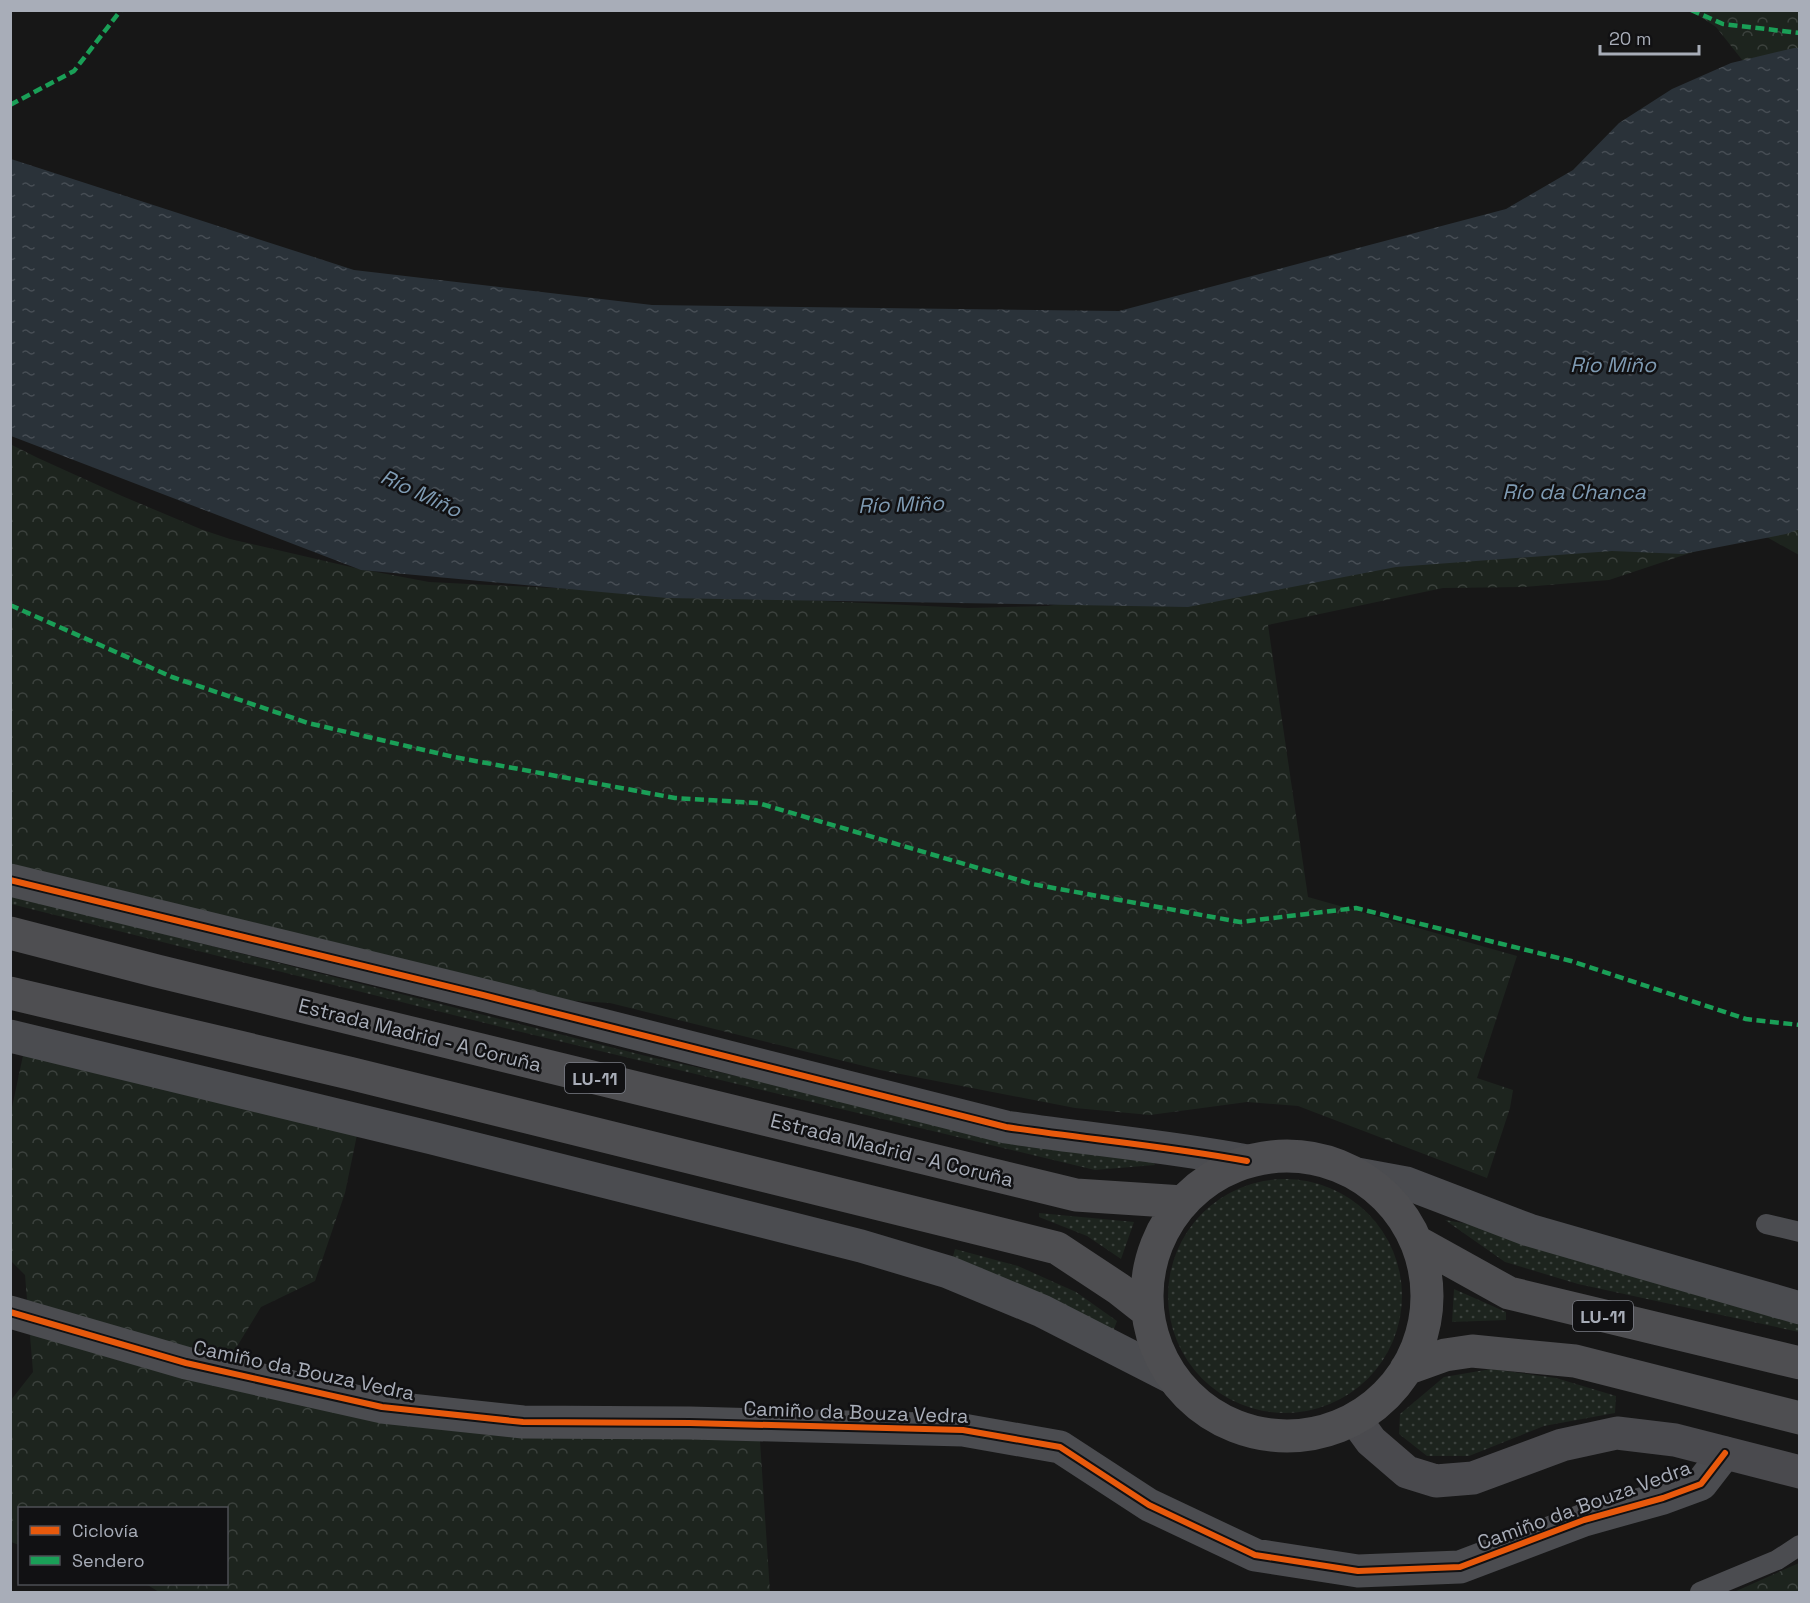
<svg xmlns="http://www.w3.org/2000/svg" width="1810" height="1603" font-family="'Space Grotesk',sans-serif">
  <defs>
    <pattern id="grass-dots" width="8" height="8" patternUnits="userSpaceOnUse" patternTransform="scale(1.5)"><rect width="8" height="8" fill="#1d241e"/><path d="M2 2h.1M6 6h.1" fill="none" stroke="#3b413d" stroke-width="1.8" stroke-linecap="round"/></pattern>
    <pattern id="forest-crowns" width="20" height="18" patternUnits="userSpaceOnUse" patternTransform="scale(1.5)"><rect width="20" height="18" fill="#1d241e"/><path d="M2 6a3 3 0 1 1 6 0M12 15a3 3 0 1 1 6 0" fill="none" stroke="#3b413d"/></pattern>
    <pattern id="water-ripples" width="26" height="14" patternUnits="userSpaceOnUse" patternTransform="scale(1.5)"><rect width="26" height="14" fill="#2a3239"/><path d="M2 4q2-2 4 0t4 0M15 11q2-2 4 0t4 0" fill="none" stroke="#464d54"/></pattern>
  </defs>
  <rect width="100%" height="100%" fill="#171717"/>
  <path fill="url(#grass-dots)" d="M 10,895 L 646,1056 L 891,1110 L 1151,1157 L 1155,1165 L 1095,1170 L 513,1030 L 11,904 Z
    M1168 1296a117 117 0 1 1 234 0a117 117 0 1 1-234 0Z
    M 1039,1213 L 1134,1222 L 1121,1259 L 1087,1236 L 1039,1217 Z
    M 1445,1220 L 1505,1230 L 1799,1321 L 1799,1332 L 1578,1284 L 1505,1262 Z
    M 955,1249 L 1018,1266 L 1076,1292 L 1117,1321 L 1112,1334 L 952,1260 Z
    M 1454,1289 L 1506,1312 L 1506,1320 L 1452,1322 Z
    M 1491,1369 L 1556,1378 L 1616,1396 L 1615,1413 L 1544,1426 L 1469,1456 L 1427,1456 L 1399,1434 L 1400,1414 L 1444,1377 Z"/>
  <path fill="url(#forest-crowns)" d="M 1692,11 L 1799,11 L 1799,83 L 1770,95 L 1716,27 Z
    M 10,444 L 38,458 L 122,496 L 203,530 L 230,539 L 355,568 L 429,582 L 968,608 L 1047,606 L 1203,582 L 1799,450 L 1799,555 L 1756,531 L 1609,580 L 1523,587 L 1443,588 L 1268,625 L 1308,897 L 1517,956 L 1477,1078 L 1513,1090 L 1510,1108 L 1487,1178 L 1298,1106 L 1247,1102 L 1150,1115 L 1075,1108 L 880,1070 L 610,1003 L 525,998 L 11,869 Z
    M 25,1046 L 358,1130 L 345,1193 L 315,1281 L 261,1307 L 216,1381 L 759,1426 L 770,1592 L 159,1592 L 146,1584 L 226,1584 L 226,1508 L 20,1508 L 19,1545 L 11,1542 L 11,1400 L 33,1372 L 25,1275 L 10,1260 L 11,1112 Z
    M 1799,1563 L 1799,1592 L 1734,1592 Z"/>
  <path fill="url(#water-ripples)" d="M 1794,48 L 1799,48 L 1800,529 L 1786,534 L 1683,554 L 1612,551 L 1396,567 L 1188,607 L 667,598 L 361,570 L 11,436 L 11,159 L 354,270 L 652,305 L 1119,311 L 1506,209 L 1573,170 L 1619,123 L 1672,89 L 1731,63 Z"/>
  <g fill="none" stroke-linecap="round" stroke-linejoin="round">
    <path stroke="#4b4c50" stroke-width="20" d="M 1766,1224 L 1800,1232
      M 1700,1592 L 1777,1560 L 1800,1545"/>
    <path stroke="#4b4c50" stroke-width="33" d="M 10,880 L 483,995 L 1006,1127 C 1086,1139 1167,1146 1247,1161
      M 10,1036 L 432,1138 L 861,1246 L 948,1272 L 1042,1311 L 1173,1378
      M 1357,1174 L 1406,1183 L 1529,1230 L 1800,1308
      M 10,1312 L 186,1363 L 382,1407 L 523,1422 L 690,1423 L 963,1430 L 1060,1447 L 1149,1505 L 1255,1555 L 1358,1571 L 1460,1567 L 1584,1520 L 1663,1498 L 1701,1484 L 1725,1453"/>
    <path stroke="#4a4a4e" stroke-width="33" d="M 1355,1419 L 1371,1441 L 1407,1472 L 1436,1481 L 1473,1478 L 1562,1445 L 1617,1433 L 1675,1440 L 1800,1472"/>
    <path stroke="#4e4e51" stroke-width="33" d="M 10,933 L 157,971 L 1076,1195 L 1183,1202
      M 10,993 L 349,1073 L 1057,1248 L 1119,1289 L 1147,1311
      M1147 1296a140 140 0 1 1 280 0a140 140 0 1 1-280 0Z
      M 1417,1242 L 1509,1293 L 1800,1363
      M 1406,1369 L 1445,1355 L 1472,1351 L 1575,1361 L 1800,1418"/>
    <path stroke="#1a9f57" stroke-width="4.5" stroke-dasharray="9 4.5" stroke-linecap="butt" d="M 1691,10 L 1723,24 L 1800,33
      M 10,105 L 74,71 L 121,10
      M 10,605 L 172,677 L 308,723 L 454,757 L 675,798 L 758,803 L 1032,884 L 1240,922 L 1356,908 L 1571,961 L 1746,1019 L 1800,1025"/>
    <defs>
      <path id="cycleway" d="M 10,880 L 483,995 L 1006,1127 C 1086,1139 1167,1146 1247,1161
        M 10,1312 L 186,1363 L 382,1407 L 523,1422 L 690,1423 L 963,1430 L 1060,1447 L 1149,1505 L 1255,1555 L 1358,1571 L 1460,1567 L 1584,1520 L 1663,1498 L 1701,1484 L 1725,1453"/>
    </defs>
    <use href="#cycleway" stroke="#111113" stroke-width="10"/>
    <use href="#cycleway" stroke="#e8590c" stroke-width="6"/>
  </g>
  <g text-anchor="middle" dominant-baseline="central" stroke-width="5" stroke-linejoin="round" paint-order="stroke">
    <g fill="#111113" stroke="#7b7e86" stroke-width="1.5">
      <rect x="565" y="1063" width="60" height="30" rx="4.5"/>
      <rect x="1573" y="1301" width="60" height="30" rx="4.5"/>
    </g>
    <g font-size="18" font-weight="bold" fill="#a8adb8">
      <text x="595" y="1078">LU-11</text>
      <text x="1603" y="1316">LU-11</text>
    </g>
    <g font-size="20" fill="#a8adb8" stroke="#111113">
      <text transform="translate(420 1035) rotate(14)">Estrada Madrid - A Coruña</text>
      <text transform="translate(892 1150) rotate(14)">Estrada Madrid - A Coruña</text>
      <text transform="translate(304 1370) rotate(12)">Camiño da Bouza Vedra</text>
      <text transform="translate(856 1412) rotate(2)">Camiño da Bouza Vedra</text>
      <text transform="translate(1584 1505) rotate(-20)">Camiño da Bouza Vedra</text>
    </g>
    <g font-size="21" font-style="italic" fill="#7f9bb3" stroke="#111113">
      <text x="1613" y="364">Río Miño</text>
      <text x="1574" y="491">Río da Chanca</text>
      <text transform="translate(421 493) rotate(25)">Río Miño</text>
      <text transform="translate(901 504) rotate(-2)">Río Miño</text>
    </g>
  </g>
  <rect width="1810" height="1603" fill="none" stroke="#a8adb8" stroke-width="24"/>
  <rect x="18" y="1507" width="210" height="78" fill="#111113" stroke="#4d4f55" stroke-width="1.5"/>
  <rect x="30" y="1526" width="30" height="9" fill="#e8590c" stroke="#4d4f55" stroke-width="1.5"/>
  <text x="72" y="1537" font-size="18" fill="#a8adb8">Ciclovía</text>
  <rect x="30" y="1556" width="30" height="9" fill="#1a9f57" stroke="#4d4f55" stroke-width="1.5"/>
  <text x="72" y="1567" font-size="18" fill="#a8adb8">Sendero</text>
  <path d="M1600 45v9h99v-9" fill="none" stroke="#a8adb8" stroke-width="3"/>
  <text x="1609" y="45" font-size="18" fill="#a8adb8" stroke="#111113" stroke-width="4.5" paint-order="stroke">20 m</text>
</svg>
